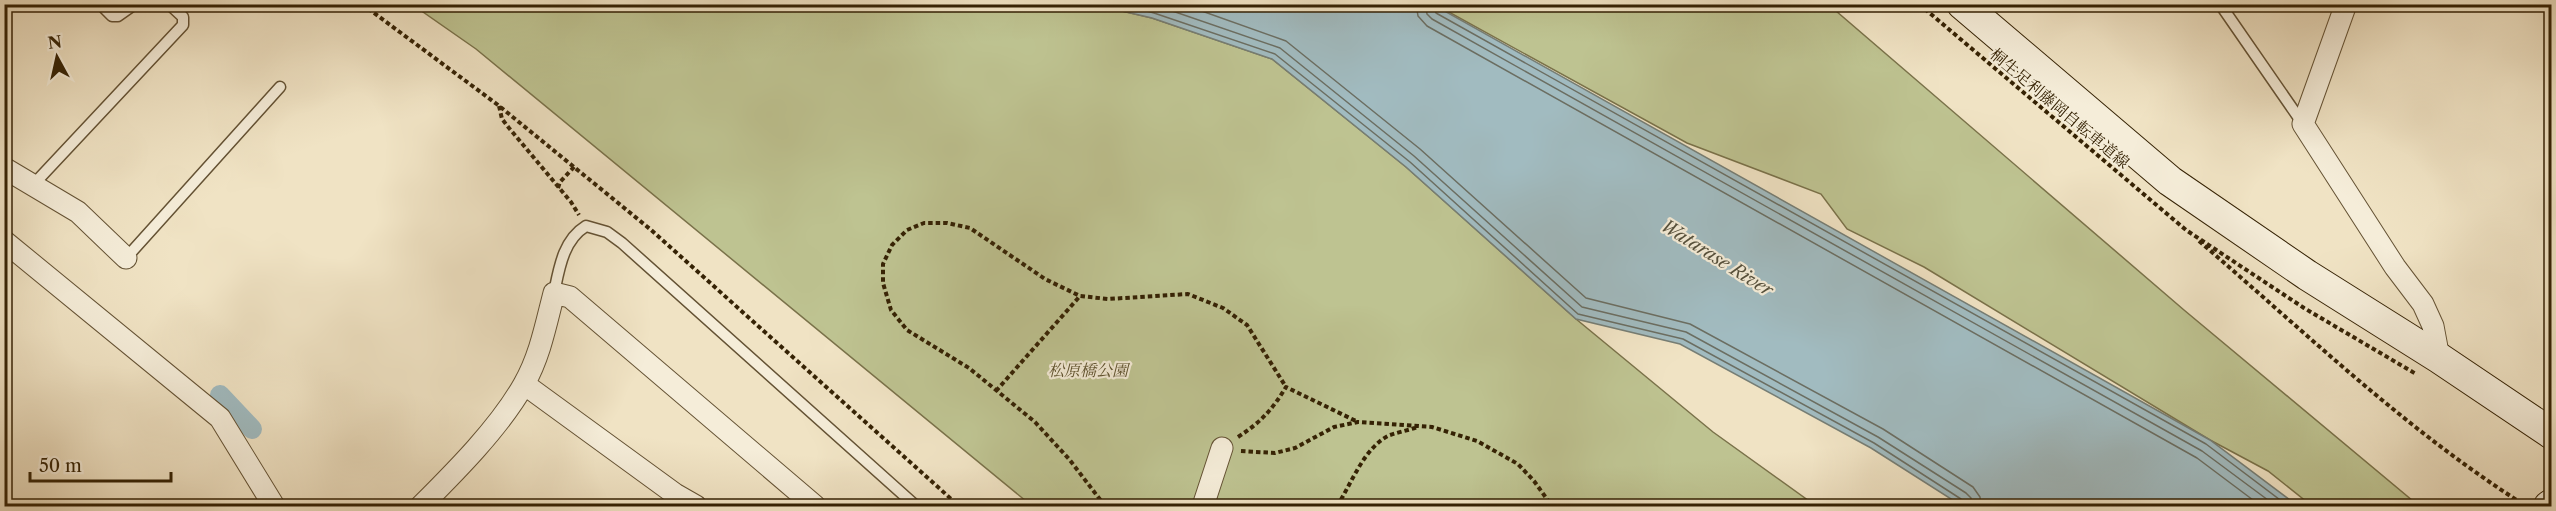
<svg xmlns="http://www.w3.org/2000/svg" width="2556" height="511" font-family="'Libre Caslon Text','Noto Serif JP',serif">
  <rect width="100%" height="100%" fill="#f0e3c4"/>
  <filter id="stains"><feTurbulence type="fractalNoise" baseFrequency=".00333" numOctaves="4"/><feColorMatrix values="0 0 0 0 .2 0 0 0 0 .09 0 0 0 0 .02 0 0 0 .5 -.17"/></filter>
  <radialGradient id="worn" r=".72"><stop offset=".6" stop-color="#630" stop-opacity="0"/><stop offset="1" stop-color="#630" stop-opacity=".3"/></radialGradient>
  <path fill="#bec391" stroke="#7a724a" stroke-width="1.5" d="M 413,5 L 1096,5 L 1152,18 L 1272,59 L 1406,167 L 1576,319 L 1713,432 L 1816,506 L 1032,506 L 476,49 Z
    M 1436,5 L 1829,5 L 2184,310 L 2419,506 L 2312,506 L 2268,471 L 2210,440 L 1924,267 L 1847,229 L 1821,194 L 1687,143 Z"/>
  <path fill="#a1bbc0" stroke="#767e75" stroke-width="1.5" d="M 1096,5 L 1434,5 L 2210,440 L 2298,506 L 1962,506 L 1871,448 L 1680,344 L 1576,319 L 1406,167 L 1272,59 L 1152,18 Z"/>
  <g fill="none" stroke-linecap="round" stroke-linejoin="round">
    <path stroke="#6b6e62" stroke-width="1.5" d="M 1121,4 L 1154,13 L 1275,54 L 1410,162 L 1578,314 L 1683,339 L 1874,443 L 1961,499 L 1964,506
      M 1152,4 L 1280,48 L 1414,156 L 1582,307 L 1686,332 L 1878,437 L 1966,493 L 1971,498 L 1972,506
      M 1182,4 L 1286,41 L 1420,149 L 1586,298 L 1690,324 L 1883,429 L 1973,487 L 1980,497 L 1981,506
      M 1416,4 L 1418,16 L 1427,26 L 2197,458 L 2261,506
      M 1425,4 L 1427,14 L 1432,19 L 2202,451 L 2276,506
      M 1432,4 L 1436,13 L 2206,444 L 2288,506"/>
    <path stroke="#a1bbc0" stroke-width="20" d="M 220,395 L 252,429"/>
    <defs>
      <path id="lane" d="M 100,4 L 112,16 L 118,16 L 135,4
        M 2220,4 L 2303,124
        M 33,185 L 183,25 L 183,17 L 169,4
        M 126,258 L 280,87
        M 554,293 C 559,269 563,240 586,226 L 607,232 L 622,243 L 916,506
        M 4,505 L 8,506"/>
      <path id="street" d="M 2346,4 L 2303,124 L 2395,267 L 2423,304 L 2433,326 L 2439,358
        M 4,168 L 78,212 L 126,258
        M 4,241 L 220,418 L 274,506
        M 524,384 L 675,494 L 696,506
        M 421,506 C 455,472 500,427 524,384 C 540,356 546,324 554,293 L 570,297 L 815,506
        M 1203,506 L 1222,448"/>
      <path id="secondary" d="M 1962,4 L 2170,181 L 2307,275 L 2439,358 L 2552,434
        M 2549,506 L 2552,504"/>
    </defs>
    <use href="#lane" stroke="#645234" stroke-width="13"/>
    <use href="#street" stroke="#645234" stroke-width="23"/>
    <use href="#secondary" stroke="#352204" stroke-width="32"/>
    <path stroke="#352204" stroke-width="4" stroke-dasharray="4.5 3" stroke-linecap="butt" d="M 362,4 L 498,105 L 650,229 L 959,506
      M 1919,4 L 2186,230 L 2304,308 L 2416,374
      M 499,106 L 502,119 L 509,128 L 571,202 L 579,215
      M 558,188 L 560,182 L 575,166
      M 2199,241 C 2306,333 2407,431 2526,506
      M 996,391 L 1080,296
      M 1238,437 C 1261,422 1272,410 1286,387 L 1358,422
      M 1241,451 L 1275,453 L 1295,448 L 1334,427 L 1358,422 L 1432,427 L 1477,441 L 1518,464 L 1534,481 L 1552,506
      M 1105,506 L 1069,459 L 1035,422 L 969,368 L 907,330 L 891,310 L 883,283 L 883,264 L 892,245 L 907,230 L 924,223 L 947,223 L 970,228 L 1045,279 L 1080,296 L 1108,299 L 1188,294 L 1223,308 L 1247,325 L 1286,387
      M 1337,506 C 1352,483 1364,447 1390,435 C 1399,432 1409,430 1418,427"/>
    <use href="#lane" stroke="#f5edd9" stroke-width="10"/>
    <use href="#street" stroke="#f5edd9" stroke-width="21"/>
    <use href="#secondary" stroke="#f5edd9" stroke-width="30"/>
  </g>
  <g text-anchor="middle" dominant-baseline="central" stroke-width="4.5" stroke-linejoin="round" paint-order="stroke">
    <g font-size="16" fill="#352204" stroke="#f5edd9">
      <text transform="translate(2060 108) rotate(40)">桐生足利藤岡自転車道線</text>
    </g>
    <g font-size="16" font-style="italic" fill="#5e522e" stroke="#f5edd9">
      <text x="1088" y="370">松原橋公園</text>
    </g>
    <g font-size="18" font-style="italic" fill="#55503c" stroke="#f5edd9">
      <text transform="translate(1717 258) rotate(32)">Watarase River</text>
    </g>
  </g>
  <rect width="2556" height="511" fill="none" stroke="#f0e3c4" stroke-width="24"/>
  <rect x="6" y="6" width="2544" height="499" fill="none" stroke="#352204" stroke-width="3"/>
  <rect x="12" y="12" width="2532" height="487" fill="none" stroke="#352204" stroke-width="1.5"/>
  <g transform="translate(57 57) rotate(352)" stroke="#f5edd9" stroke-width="4.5" paint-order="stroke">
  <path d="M0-4.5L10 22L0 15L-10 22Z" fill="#352204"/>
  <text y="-9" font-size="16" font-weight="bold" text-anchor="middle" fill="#352204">N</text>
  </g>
  <path d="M30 472v9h141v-9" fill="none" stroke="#352204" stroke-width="3"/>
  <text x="39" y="472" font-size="18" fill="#352204" stroke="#f5edd9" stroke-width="4.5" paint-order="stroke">50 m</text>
  <rect width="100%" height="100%" filter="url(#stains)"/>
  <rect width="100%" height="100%" fill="url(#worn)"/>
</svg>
